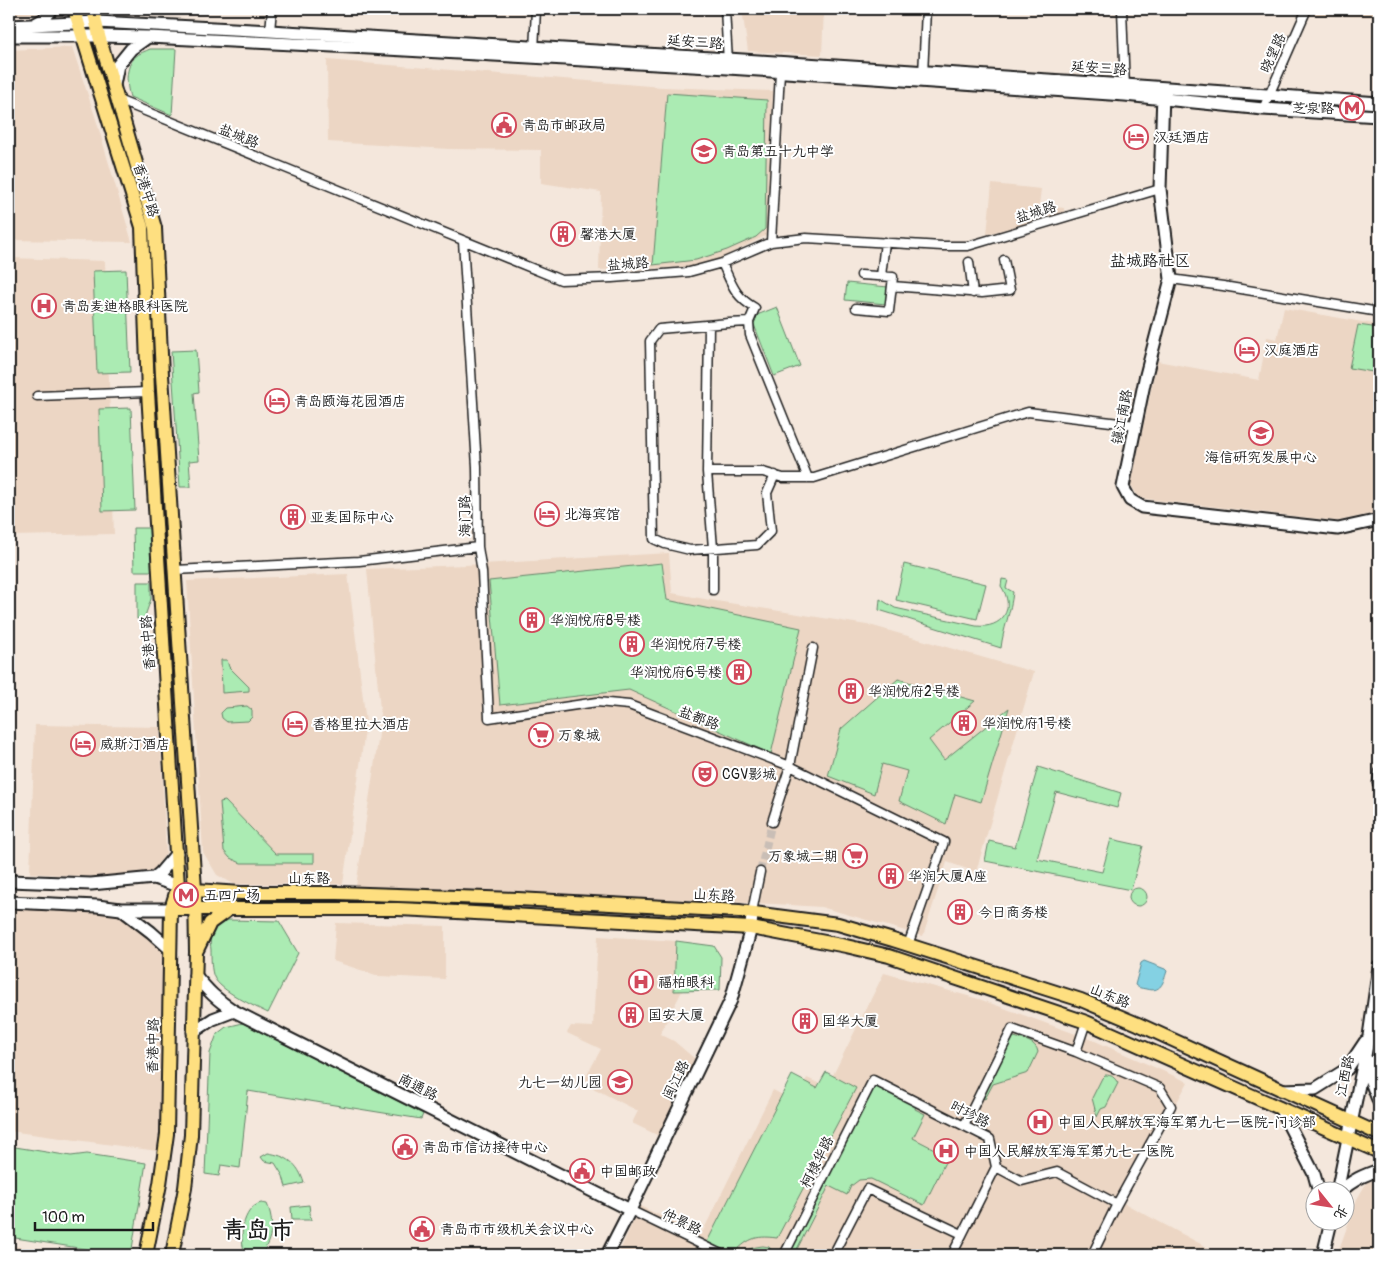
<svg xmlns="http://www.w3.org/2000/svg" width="1388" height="1264" font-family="Pangolin,'LXGW WenKai TC',sans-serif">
  <rect width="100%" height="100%" fill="#f4e7dc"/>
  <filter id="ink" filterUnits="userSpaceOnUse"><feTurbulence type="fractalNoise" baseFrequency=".02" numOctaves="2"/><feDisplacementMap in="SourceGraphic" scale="10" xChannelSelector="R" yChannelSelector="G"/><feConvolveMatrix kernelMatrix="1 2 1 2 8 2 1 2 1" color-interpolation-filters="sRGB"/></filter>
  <g filter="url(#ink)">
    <path fill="#ecd6c4" d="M 9,9 L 42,9 L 34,14 L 9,16 Z
      M 742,9 L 824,9 L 822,55 L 748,51 Z
      M 1314,9 L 1379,9 L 1379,17 L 1312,15 Z
      M 72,47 L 95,116 L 132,242 L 9,240 L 9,50 Z
      M 327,60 L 662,87 L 773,91 L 767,235 L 722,258 L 689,267 L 599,270 L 601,192 L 541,183 L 541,150 L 449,149 L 328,142 Z
      M 992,184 L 1041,189 L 1039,205 L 1064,208 L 1064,213 L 987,234 Z
      M 9,258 L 105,261 L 114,534 L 9,536 Z
      M 1284,308 L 1379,325 L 1379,512 L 1338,521 L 1139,498 L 1131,485 L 1157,361 L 1259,380 L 1267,337 L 1277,339 Z
      M 669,553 L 672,593 L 710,600 L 873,626 L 1034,672 L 976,872 L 947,862 L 923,936 L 821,907 L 775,904 L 356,886 L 381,721 L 367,569 L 465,565 Z
      M 348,574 L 366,723 L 343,884 L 234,884 L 217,875 L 203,852 L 187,581 Z
      M 35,725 L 160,727 L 166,853 L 153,871 L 133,879 L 30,873 Z
      M 9,908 L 126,914 L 171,955 L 165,1152 L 9,1131 Z
      M 336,923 L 445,926 L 445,979 L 379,976 L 333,961 Z
      M 598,936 L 676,941 L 674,991 L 682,991 L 660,1034 L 674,1041 L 695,1059 L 659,1136 L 632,1123 L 638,1111 L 587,1085 L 586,1077 L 601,1049 L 567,1033 L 571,1026 L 593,1027 Z
      M 884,973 L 979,999 L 1095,1041 L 1188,1082 L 1122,1202 L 1212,1250 L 1210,1255 L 618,1255 L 640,1206 L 701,1235 L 773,1090 L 794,1101 L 807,1078 L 827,1087 Z
      M 1379,1180 L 1379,1255 L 1337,1255 L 1357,1199 L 1367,1182 Z
      M 9,1245 L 67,1255 L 9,1255 Z"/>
    <path fill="#abebb3" stroke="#648468" d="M 150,49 L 176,49 L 172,115 L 130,97 C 126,83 125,68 135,57 C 139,53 146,51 150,49 Z
      M 667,93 L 767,100 L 765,229 L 756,237 L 727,250 L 696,260 L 653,265 Z
      M 126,270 L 130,372 L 97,373 L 93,271 Z
      M 847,283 L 888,287 L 886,304 L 845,300 Z
      M 777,307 L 800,366 L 774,376 L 753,322 L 757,315 Z
      M 1358,325 L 1379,328 L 1379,373 L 1349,368 Z
      M 196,350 L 199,392 L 194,393 L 199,460 L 189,461 L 191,487 L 180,487 L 171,351 Z
      M 131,408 L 135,510 L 102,511 L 99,409 Z
      M 133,528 L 151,528 L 152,571 L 134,571 Z
      M 662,563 L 667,600 L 801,628 L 771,754 L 629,690 L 500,705 L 489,581 Z
      M 904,564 L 986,584 L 977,619 L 896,600 Z
      M 1002,579 L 1008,580 L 1006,588 L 1013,592 C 1011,612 1003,629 1001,648 L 879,610 L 880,599 L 895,608 L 976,626 C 1003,629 1016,608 1001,586 Z
      M 137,582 L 151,582 L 151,599 L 144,619 L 137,619 Z
      M 221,660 L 227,660 L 229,667 L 249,687 L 249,691 L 222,693 Z
      M 898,679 L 975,701 L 929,740 L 944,760 L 1009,708 L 981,802 L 955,794 L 946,824 L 899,801 L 907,771 L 882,764 L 874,794 L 828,776 L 841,729 Z
      M 247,706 L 252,710 L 252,717 L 248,721 L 227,722 L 222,718 L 221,713 L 226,708 Z
      M 1038,767 L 1121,793 L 1117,808 L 1056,792 L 1037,859 L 1102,872 L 1111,839 L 1143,846 L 1131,890 L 985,861 L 989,841 L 1015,847 Z
      M 225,801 L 276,854 L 314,854 L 314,863 L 241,863 L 230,858 L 224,851 L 220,802 Z
      M1129 897a9 9 0 1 1 18 0a9 9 0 1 1-18 0Z
      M 228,920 L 279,921 L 298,953 L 268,1013 C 254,1006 220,991 214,977 C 211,971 211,956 211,950 C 209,931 211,929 228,920 Z
      M 676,941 L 714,946 L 721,957 L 720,990 L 674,991 Z
      M 243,1023 L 423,1114 L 421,1119 L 248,1091 L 240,1168 L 221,1165 L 219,1176 L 205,1174 L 210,1053 L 217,1034 L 226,1027 Z
      M 1014,1037 C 1024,1040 1036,1041 1038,1052 L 1028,1073 L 993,1084 L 985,1099 L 980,1096 L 1011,1038 Z
      M 826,1072 L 856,1088 L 777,1238 C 754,1235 748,1239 732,1255 L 707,1242 L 792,1075 L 817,1088 Z
      M 1105,1075 C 1112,1075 1114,1077 1118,1083 L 1106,1107 L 1101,1109 L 1097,1117 L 1092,1098 L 1102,1078 Z
      M 873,1084 L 916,1105 L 915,1109 L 925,1114 L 913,1138 L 948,1156 L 924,1205 L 871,1179 L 859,1180 L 851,1186 L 847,1195 L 829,1186 L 794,1255 L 787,1255 Z
      M 9,1146 L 71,1156 L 87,1154 L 146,1163 L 131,1255 L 123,1255 L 9,1237 Z
      M 268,1153 C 287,1156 298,1163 304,1183 L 286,1187 L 283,1176 L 275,1163 L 264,1161 L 261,1157 Z
      M 261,1203 L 267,1204 C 275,1222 272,1239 261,1255 L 246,1255 C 238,1240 242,1208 261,1203 Z
      M 309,1205 L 311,1220 L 292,1220 L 291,1207 Z
      M 763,1246 L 769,1247 L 772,1251 L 772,1255 L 743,1255 C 747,1248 755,1247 763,1246 Z"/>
    <path fill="#84d1e3" stroke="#5a8993" d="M 1144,961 L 1165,969 L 1167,971 C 1163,983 1161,993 1146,989 C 1141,988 1138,988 1135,985 L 1141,963 Z"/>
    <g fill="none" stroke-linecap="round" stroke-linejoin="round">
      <path stroke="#c9beb6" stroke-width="8" stroke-dasharray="8 4" stroke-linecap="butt" d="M 760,872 L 772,822"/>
      <defs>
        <path id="street" d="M 725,9 L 728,62
          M 1122,9 L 1125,89
          M 270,31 L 272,9
          M 534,51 L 536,9
          M 923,75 L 926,9
          M 118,100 L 561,280 L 612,278 L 689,272 L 722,263 L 771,242 L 806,238 L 942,246 L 968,246 L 1160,189
          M 1263,109 L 1307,9
          M 771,242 L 780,72
          M 969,262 L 973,293
          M 722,263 C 732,284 734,296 755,308 L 749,322 L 750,335 L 808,478
          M 881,276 L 885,242
          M 1171,279 L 1223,286 L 1379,312
          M 892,286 L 982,293 L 1010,290 L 1004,260
          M 856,308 L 889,311 L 893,277 L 861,275
          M 749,322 L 729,323 L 659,329 L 650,341 L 654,539 L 665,544 L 690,550 L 757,545 L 771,531 L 767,493 L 775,475
          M 709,325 L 707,472 L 713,548 L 713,590
          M 37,396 L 148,392
          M 707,472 L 763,472 L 783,478 L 814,478 L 1028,412 L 1136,425
          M 478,547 L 482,572 L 489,718 L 597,702 L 629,705 L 790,766 L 944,842 L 908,945
          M 175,570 L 359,561 L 478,547 L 477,467 L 463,241
          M 1379,772 L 1377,783 L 1379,784
          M 772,822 L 790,766 L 813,648
          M 752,912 L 760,872
          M 1076,1052 L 1086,1022
          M 964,1126 L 1012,1029 L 1076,1052 L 1160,1088 L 1171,1106 L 1117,1204 L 1092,1255
          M 630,1210 L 723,1255
          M 784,1255 L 873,1080 L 990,1139 L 996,1167 L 1022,1181 L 1057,1172 L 1117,1204
          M 833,1255 L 867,1189 L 962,1234
          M 952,1255 L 996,1167"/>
        <path id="secondary" d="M 33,25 L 44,19 L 52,9
          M 9,26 L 97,22 L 270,31 L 728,59 L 1125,85 L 1379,103
          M 9,36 L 99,36 L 148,37 L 333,46 L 728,68 L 1125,95 L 1263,109 L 1379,116
          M 114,85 L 118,65 L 131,49 L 148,37
          M 1163,92 L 1160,189 L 1171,279 L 1145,379 L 1123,487 L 1130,500 L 1142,507 L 1338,529 L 1379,520
          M 154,878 L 160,873 L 177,853
          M 9,881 L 91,884 L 154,878 L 178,886
          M 9,902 L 97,906 L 121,909 L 171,909
          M 121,909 L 151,932 L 170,949
          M 195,975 C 208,991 217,1000 234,1011 L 630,1210
          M 193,1032 L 213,1019 L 234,1011
          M 1368,1061 L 1368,1074 L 1379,1102
          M 1281,1090 L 1315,1089 L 1347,1069 L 1365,1042
          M 1280,1108 L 1314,1174 L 1319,1192
          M 1337,1192 L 1369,1036 L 1379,966
          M 1340,1192 C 1352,1180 1364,1175 1379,1170
          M 607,1255 L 630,1210 L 731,1000 L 751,928 L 752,912
          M 1323,1255 L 1331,1222"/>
        <path id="primary" d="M 74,9 L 142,227 L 148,392 L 178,886 L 171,909 L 167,1134 L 160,1184 L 146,1255
          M 93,9 L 99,36 L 155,228 L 162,375 L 195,890 L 196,952 L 191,1135 L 185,1188 L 172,1255
          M 189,888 L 195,890 L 241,893 L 338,893 L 518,899 L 739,911 L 838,924 L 893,940 L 1081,1000 L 1138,1024 L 1379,1134
          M 171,909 L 398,909 L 420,910 L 751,928 L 846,946 L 889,956 L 1086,1022 L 1379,1152
          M 197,950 L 210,923 L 228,910"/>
      </defs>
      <use href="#street" stroke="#1c1c1c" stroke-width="11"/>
      <use href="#secondary" stroke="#1c1c1c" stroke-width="15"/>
      <use href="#primary" stroke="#1c1c1c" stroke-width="16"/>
      <use href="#street" stroke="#fff" stroke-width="8"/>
      <use href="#secondary" stroke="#fff" stroke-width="11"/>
      <use href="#primary" stroke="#fedf80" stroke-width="12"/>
    </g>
  </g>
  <defs>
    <symbol id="metro-ring" viewBox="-11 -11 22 22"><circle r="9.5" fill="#fff" stroke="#d1495b" stroke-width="1.5"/><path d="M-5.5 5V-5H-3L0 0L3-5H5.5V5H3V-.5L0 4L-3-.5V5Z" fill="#d1495b"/></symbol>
    <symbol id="civic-ring" viewBox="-11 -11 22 22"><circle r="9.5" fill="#fff" stroke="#d1495b" stroke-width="1.5"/><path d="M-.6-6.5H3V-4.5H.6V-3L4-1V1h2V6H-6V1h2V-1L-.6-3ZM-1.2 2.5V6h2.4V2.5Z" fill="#d1495b"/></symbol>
    <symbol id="hotel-ring" viewBox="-11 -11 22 22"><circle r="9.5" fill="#fff" stroke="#d1495b" stroke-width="1.5"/><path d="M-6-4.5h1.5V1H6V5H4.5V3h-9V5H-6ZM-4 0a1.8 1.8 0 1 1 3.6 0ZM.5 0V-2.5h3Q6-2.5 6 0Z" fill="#d1495b"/></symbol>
    <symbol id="school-ring" viewBox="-11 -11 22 22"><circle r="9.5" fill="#fff" stroke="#d1495b" stroke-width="1.5"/><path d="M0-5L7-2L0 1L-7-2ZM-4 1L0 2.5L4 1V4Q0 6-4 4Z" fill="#d1495b"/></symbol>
    <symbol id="building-ring" viewBox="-11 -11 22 22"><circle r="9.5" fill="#fff" stroke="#d1495b" stroke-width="1.5"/><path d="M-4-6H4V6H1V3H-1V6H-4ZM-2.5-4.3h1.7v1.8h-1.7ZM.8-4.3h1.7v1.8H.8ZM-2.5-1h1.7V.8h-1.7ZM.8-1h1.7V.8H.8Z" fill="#d1495b"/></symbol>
    <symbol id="hospital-ring" viewBox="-11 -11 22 22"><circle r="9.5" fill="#fff" stroke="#d1495b" stroke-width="1.5"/><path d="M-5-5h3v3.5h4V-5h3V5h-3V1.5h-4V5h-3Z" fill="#d1495b"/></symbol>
    <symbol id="supermarket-ring" viewBox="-11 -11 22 22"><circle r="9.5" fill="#fff" stroke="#d1495b" stroke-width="1.5"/><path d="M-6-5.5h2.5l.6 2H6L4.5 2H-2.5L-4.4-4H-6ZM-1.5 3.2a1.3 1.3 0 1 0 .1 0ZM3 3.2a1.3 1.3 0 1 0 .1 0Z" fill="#d1495b"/></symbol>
    <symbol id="theatre-ring" viewBox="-11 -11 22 22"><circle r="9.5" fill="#fff" stroke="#d1495b" stroke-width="1.5"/><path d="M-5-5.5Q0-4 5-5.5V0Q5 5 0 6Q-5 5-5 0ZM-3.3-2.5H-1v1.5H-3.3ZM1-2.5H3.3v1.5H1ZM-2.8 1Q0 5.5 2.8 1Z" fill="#d1495b"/></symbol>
  </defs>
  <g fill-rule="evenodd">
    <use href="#metro-ring" x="1338" y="94" width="28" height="28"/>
    <use href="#civic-ring" x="490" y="111" width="28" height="28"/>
    <use href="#hotel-ring" x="1122" y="123" width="28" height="28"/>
    <use href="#school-ring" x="690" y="137" width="28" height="28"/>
    <use href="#building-ring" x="549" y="220" width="28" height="28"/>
    <use href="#hospital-ring" x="30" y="292" width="28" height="28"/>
    <use href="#hotel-ring" x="1233" y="336" width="28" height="28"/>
    <use href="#hotel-ring" x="263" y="387" width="28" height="28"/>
    <use href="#school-ring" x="1247" y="419" width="28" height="28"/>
    <use href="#hotel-ring" x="533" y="500" width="28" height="28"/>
    <use href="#building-ring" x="279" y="503" width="28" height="28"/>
    <use href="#building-ring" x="518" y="606" width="28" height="28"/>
    <use href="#building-ring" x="618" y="630" width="28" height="28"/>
    <use href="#building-ring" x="725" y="658" width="28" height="28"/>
    <use href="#building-ring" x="837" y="677" width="28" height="28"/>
    <use href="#building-ring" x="950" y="709" width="28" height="28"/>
    <use href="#hotel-ring" x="281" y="710" width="28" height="28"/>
    <use href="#supermarket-ring" x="527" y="721" width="28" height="28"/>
    <use href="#hotel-ring" x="69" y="730" width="28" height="28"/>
    <use href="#theatre-ring" x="691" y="760" width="28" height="28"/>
    <use href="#supermarket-ring" x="841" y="842" width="28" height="28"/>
    <use href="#building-ring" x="877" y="862" width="28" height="28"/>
    <use href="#metro-ring" x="172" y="881" width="28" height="28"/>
    <use href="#building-ring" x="946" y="898" width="28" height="28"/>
    <use href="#hospital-ring" x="627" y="968" width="28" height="28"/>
    <use href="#building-ring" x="617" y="1001" width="28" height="28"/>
    <use href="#building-ring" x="791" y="1007" width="28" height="28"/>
    <use href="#school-ring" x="606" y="1068" width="28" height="28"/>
    <use href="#hospital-ring" x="1026" y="1108" width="28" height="28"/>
    <use href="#civic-ring" x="391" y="1133" width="28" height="28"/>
    <use href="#hospital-ring" x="932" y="1137" width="28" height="28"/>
    <use href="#civic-ring" x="568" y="1157" width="28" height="28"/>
    <use href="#civic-ring" x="408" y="1215" width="28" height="28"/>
  </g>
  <g text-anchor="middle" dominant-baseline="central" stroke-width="4" stroke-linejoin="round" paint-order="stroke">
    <g font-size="14" fill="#1c1c1c" stroke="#fff">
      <text transform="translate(695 42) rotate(4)">延安三路</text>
      <text transform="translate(1273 53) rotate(-66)">晓望路</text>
      <text transform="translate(1099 68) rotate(4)">延安三路</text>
      <text transform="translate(239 136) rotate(22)">盐城路</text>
      <text transform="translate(146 190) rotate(73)">香港中路</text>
      <text transform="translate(1036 212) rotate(-17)">盐城路</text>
      <text transform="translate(628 264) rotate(-4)">盐城路</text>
      <text transform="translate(1122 417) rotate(-79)">镇江南路</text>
      <text transform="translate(465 516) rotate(-91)">海门路</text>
      <text transform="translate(148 643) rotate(-94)">香港中路</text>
      <text transform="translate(699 718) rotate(21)">盐都路</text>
      <text x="309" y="878">山东路</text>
      <text transform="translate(714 895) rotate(3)">山东路</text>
      <text transform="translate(1110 996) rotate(22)">山东路</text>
      <text transform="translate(153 1046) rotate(-89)">香港中路</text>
      <text transform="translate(1345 1076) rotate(-78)">江西路</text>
      <text transform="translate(676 1080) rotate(-64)">闽江路</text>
      <text transform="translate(418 1087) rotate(27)">南通路</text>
      <text transform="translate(970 1114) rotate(27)">时珍路</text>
      <text transform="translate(817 1162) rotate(-63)">柯棣华路</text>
      <text transform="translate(682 1222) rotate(26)">仲景路</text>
    </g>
    <g font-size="14" fill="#1c1c1c" stroke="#fff" text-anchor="start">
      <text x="1334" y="108" text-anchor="end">芝泉路</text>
      <text x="522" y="125">青岛市邮政局</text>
      <text x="1154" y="137">汉廷酒店</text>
      <text x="722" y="151">青岛第五十九中学</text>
      <text x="580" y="234">馨港大厦</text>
      <text x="62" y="306">青岛麦迪格眼科医院</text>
      <text x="1264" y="350">汉庭酒店</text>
      <text x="294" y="401">青岛颐海花园酒店</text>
      <text x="1261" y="457" text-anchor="middle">海信研究发展中心</text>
      <text x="564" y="514">北海宾馆</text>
      <text x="310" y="517">亚麦国际中心</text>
      <text x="550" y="620">华润悦府8号楼</text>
      <text x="650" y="644">华润悦府7号楼</text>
      <text x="722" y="672" text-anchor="end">华润悦府6号楼</text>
      <text x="868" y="691">华润悦府2号楼</text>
      <text x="982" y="723">华润悦府1号楼</text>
      <text x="312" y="724">香格里拉大酒店</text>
      <text x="558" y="735">万象城</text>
      <text x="100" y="744">威斯汀酒店</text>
      <text x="722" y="774">CGV影城</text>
      <text x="838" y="856" text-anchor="end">万象城二期</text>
      <text x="908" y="876">华润大厦A座</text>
      <text x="204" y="895">五四广场</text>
      <text x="978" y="912">今日商务楼</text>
      <text x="658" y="982">福柏眼科</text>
      <text x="648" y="1015">国安大厦</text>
      <text x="822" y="1021">国华大厦</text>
      <text x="602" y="1082" text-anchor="end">九七一幼儿园</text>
      <text x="1058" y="1122">中国人民解放军海军第九七一医院-门诊部</text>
      <text x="422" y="1147">青岛市信访接待中心</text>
      <text x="964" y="1151">中国人民解放军海军第九七一医院</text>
      <text x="600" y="1171">中国邮政</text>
      <text x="440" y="1229">青岛市市级机关会议中心</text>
    </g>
    <g font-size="16" fill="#1c1c1c" stroke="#fff">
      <text x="1150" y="261">盐城路社区</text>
    </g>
    <g font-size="24" font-weight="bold" fill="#1c1c1c" stroke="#fff">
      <text x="258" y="1230">青岛市</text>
    </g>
  </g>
  <rect width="1388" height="1264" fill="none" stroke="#fff" stroke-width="30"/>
  <rect x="15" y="15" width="1358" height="1234" fill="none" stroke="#1c1c1c" stroke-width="2" filter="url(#ink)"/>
  <g transform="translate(1330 1206) rotate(120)"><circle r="24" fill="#ffffff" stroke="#a4a4a4"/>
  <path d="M0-4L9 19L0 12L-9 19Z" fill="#d1495b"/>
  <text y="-8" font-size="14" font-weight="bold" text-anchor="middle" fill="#1c1c1c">北</text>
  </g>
  <path d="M35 1222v8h118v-8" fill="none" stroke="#1c1c1c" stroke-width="2.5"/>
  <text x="42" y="1222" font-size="15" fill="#1c1c1c" stroke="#ffffff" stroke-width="4" paint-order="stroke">100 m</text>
</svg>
